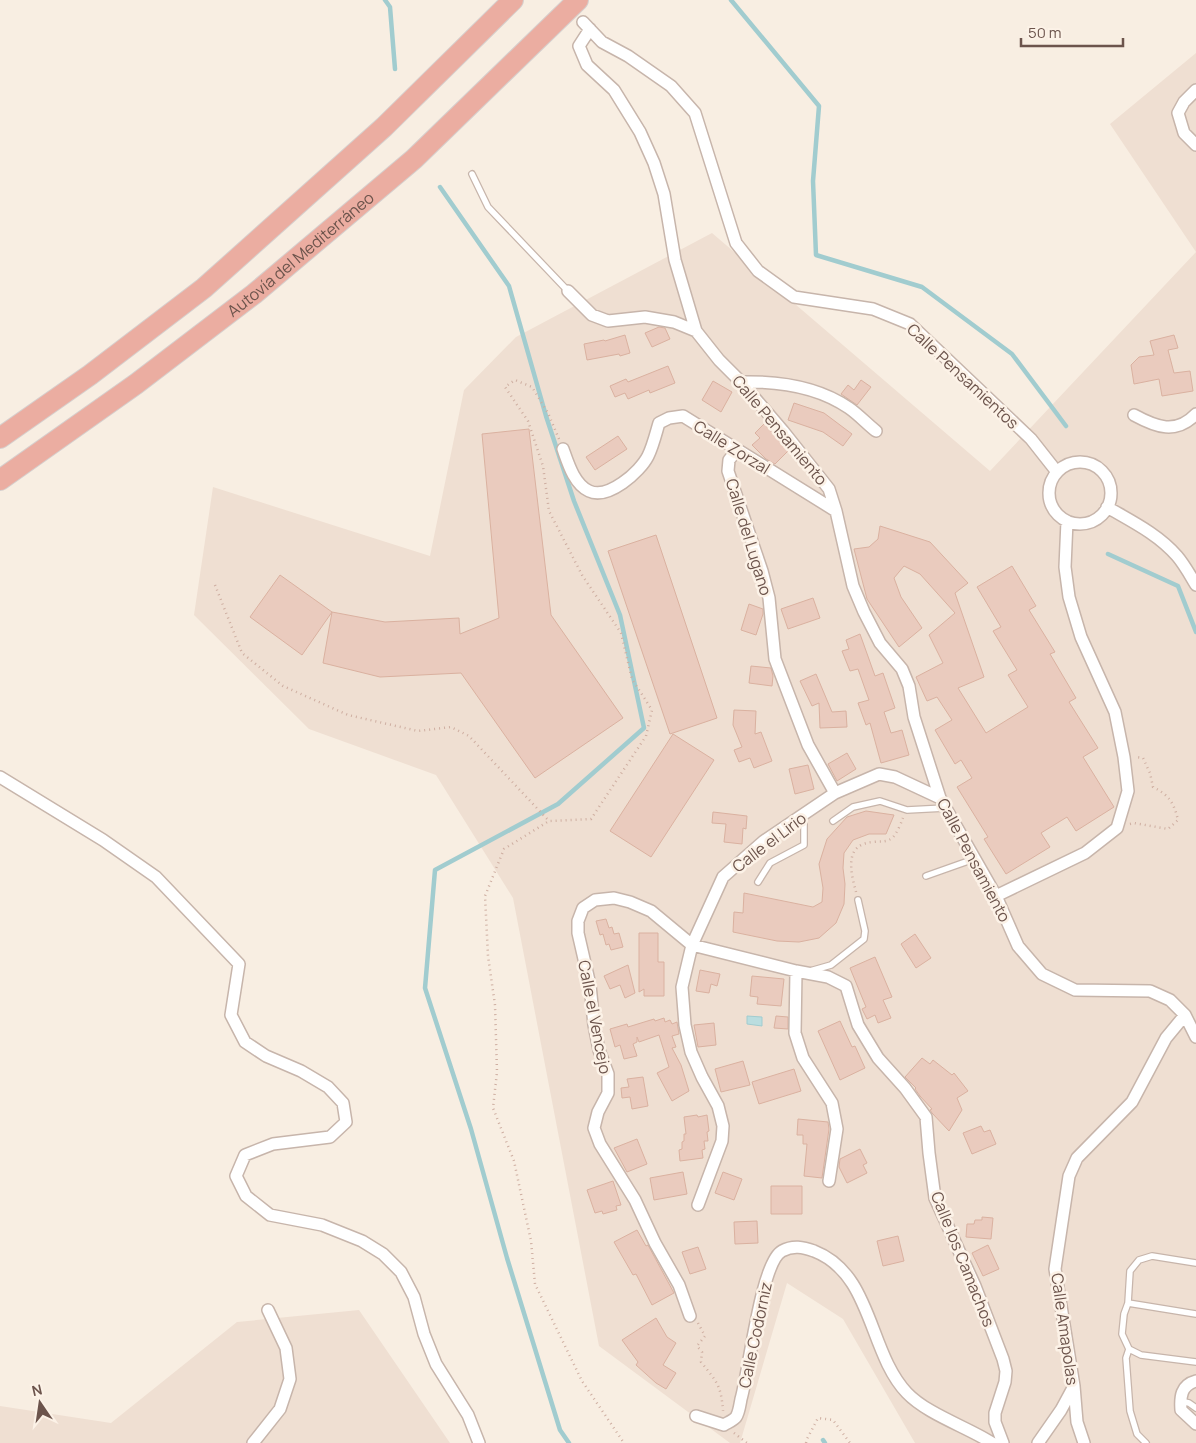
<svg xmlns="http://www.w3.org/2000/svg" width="1196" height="1443" font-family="Manrope,sans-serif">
  <rect width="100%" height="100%" fill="#f8eee2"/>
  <path fill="#efdfd2" d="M 1196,53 L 1196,1443 L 915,1443 L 843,1319 L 787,1283 L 740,1443 L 730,1443 L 599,1346 L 513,898 L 436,775 L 309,729 L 194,615 L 213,487 L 430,556 L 464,390 L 516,337 L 712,233 L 990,471 L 1196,252 L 1110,124 Z
    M 359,1310 L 450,1443 L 0,1443 L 0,1406 L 111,1423 L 237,1322 Z"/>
  <path fill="#badddf" stroke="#a1cccf" d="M 747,1016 L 762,1017 L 762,1026 L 747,1024 Z"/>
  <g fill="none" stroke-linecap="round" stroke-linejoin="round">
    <path stroke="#a1cccf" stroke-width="4.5" d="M 385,0 L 390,7 L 395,69
      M 731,0 L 819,106 L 813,181 L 816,255 L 922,287 L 1012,354 L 1066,426
      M 440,187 L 509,286 L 546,416 L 574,501 L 620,615 L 644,728 L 558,804 L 435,870 L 425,988 L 471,1129 L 507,1258 L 560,1430 L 569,1443
      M 1108,554 L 1178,586 L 1196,632
      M 823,1440 L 825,1443"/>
  </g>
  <path fill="#eacbbe" stroke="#dab1a0" d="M 659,327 L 665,328 L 670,339 L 652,347 L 645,333 Z
    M 625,335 L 630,353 L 620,356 L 619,354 L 587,360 L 584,344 L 604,340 L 605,341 Z
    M 1174,335 L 1178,348 L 1168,350 L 1174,373 L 1190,371 L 1193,391 L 1162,396 L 1159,379 L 1134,384 L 1131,365 L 1139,357 L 1154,355 L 1150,341 Z
    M 668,366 L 675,383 L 650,393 L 649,390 L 628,399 L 625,393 L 615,397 L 610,386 L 626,379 L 628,382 Z
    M 861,380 L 871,387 L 857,405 L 841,394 L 848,385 L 854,390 Z
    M 713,381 L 732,392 L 721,412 L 702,400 Z
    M 794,403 L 824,413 L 852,434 L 843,446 L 823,432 L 788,420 Z
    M 764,424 L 789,450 L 775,464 L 766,459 L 752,445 L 760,438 L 755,433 Z
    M 529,429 L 551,615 L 623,718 L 535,778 L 461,673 L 380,677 L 323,663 L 332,612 L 385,622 L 459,618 L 460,634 L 499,618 L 482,434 Z
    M 618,436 L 627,449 L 595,470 L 586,457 Z
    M 880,526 L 930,542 L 968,583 L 955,593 L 984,677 L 958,688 L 986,733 L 1028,707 L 1008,675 L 1017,670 L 993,631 L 1001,627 L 977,587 L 1012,566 L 1036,606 L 1029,610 L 1055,652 L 1050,654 L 1076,698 L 1069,702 L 1098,748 L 1083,757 L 1114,807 L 1076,831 L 1067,817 L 1041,833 L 1050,847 L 1006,874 L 984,839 L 988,837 L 957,787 L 972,778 L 961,760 L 955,764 L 935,730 L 952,720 L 937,697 L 927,701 L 916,677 L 943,663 L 929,635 L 955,613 L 920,574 L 904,566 L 894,578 L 901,597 L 922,628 L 899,647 L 867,599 L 854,549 L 869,547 L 878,539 Z
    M 656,535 L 717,718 L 670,734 L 608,551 Z
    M 280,575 L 332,612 L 302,655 L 250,617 Z
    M 813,598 L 820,618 L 788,629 L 781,609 Z
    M 749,604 L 763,609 L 763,614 L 756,635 L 741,630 Z
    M 860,634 L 875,676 L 883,673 L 895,708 L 884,712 L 891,733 L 902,730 L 909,755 L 881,763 L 870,723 L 866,725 L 858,703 L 869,700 L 858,669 L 850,671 L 842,651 L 849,649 L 846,640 Z
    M 751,666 L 771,668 L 773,676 L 772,686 L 749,683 Z
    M 816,674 L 832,712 L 846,711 L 847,727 L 820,728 L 819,703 L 812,706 L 800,681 Z
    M 734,710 L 756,711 L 755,734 L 761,732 L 772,761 L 754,768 L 750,758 L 739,762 L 734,750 L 742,747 L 733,725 Z
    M 673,734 L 714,760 L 651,857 L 610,831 Z
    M 847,753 L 856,769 L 837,781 L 828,764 Z
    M 808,765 L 814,789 L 795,794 L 789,769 Z
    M 866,811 L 894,815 L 886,834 L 869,834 L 853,840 L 844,853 L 843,868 L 845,884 L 844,904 L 836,923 L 819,938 L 799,942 L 777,941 L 733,932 L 734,912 L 743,913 L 744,893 L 813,907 L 822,902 L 823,888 L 819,864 L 827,839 L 847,817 Z
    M 713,812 L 747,816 L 746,829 L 743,828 L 742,844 L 724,842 L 726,824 L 712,823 Z
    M 606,919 L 609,928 L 612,927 L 614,934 L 619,933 L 623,947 L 611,950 L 609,944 L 606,945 L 603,934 L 600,935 L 596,921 Z
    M 639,933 L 658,933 L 658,962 L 664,962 L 664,996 L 644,996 L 644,989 L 639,992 Z
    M 915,934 L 931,958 L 916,968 L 901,944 Z
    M 875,957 L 892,997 L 883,1000 L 891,1018 L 878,1023 L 875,1015 L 867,1019 L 862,1009 L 866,1007 L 850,968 Z
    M 628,965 L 635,993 L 625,998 L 620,985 L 610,989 L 604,976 Z
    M 700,970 L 720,974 L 717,986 L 711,984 L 709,993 L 696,991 Z
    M 752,976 L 784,979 L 781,1006 L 757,1004 L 758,997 L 750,996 Z
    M 776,1016 L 788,1017 L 788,1029 L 774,1028 Z
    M 664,1018 L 665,1022 L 670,1020 L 672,1024 L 677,1022 L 679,1034 L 672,1036 L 676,1047 L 672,1048 L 681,1065 L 689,1091 L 672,1101 L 657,1073 L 669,1067 L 659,1035 L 639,1042 L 637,1037 L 637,1042 L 633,1044 L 637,1056 L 624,1059 L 620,1045 L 615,1047 L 610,1029 L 627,1024 L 628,1027 L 654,1019 L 655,1021 Z
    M 840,1021 L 852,1047 L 855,1046 L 865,1068 L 840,1080 L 818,1031 Z
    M 714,1023 L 716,1045 L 698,1047 L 694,1025 Z
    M 922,1058 L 930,1064 L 933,1060 L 952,1075 L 954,1073 L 968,1091 L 957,1098 L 962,1110 L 949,1131 L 932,1113 L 930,1110 L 932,1109 L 920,1096 L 915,1089 L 916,1088 L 905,1077 Z
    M 743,1061 L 750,1085 L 721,1092 L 715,1069 Z
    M 794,1069 L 801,1091 L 759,1104 L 752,1082 Z
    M 643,1077 L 648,1106 L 632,1109 L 630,1097 L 622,1098 L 621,1088 L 629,1087 L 627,1079 Z
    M 697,1115 L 698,1117 L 707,1115 L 709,1131 L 707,1132 L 708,1141 L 704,1141 L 705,1149 L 702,1150 L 703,1158 L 680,1161 L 679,1150 L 682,1149 L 682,1142 L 684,1141 L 684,1134 L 686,1134 L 684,1117 Z
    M 798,1119 L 828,1122 L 829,1129 L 822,1178 L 804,1176 L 807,1144 L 803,1144 L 803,1135 L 797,1135 Z
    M 981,1126 L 984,1132 L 990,1130 L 996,1144 L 972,1154 L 963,1133 Z
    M 637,1139 L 647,1164 L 627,1172 L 614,1148 Z
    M 860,1149 L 867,1163 L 863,1165 L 867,1173 L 847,1183 L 839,1167 L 840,1159 Z
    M 683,1172 L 687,1194 L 654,1200 L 650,1178 Z
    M 723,1172 L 742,1179 L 734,1200 L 715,1193 Z
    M 613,1181 L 621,1205 L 616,1206 L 617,1210 L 603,1214 L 602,1211 L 595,1213 L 587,1190 Z
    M 771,1186 L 802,1186 L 802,1214 L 771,1214 Z
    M 982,1217 L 993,1218 L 991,1239 L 966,1237 L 967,1224 L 974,1224 L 975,1220 L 982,1220 Z
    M 757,1221 L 758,1243 L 735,1244 L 734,1222 Z
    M 637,1230 L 646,1246 L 648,1245 L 674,1293 L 652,1305 L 636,1274 L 633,1275 L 614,1242 Z
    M 898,1236 L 904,1261 L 883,1266 L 877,1241 Z
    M 988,1245 L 999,1269 L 983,1276 L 972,1253 Z
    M 698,1247 L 706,1269 L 690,1274 L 682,1252 Z
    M 656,1318 L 667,1337 L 676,1343 L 663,1365 L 676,1373 L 666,1389 L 656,1383 L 636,1365 L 638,1362 L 622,1340 Z"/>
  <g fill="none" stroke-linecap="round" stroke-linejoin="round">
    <defs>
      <path id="lane" d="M 472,174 L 488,207 L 568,291
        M 833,821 L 853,807 L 880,801 L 907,810 L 945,808
        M 926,876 L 974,859
        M 758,882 L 770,863 L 804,845 L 804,814
        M 810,971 L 831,965 L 864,939 L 865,931 L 858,900
        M 1196,1263 L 1152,1256 L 1139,1260 L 1130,1271 L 1128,1303 L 1124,1314 L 1122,1334 L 1129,1349 L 1141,1355 L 1196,1362
        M 1128,1303 L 1196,1314
        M 1129,1349 L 1126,1358 L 1130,1411 L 1137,1434 L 1146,1443
        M 1180,1401 L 1189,1403 L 1196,1408"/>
      <path id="street" d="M 583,22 L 602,42 L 628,56 L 671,86 L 695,113 L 736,243 L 758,271 L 794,297 L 873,309 L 910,324 L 1031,439 L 1057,472
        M 590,29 L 579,46 L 587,65 L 614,90 L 640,132 L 654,163 L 664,194 L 675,260 L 696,331 L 719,360 L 741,382 L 783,431 L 829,489 L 836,511 L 853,586 L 864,612 L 880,643 L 902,669 L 909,686 L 914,717 L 940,798 L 996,896 L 1018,946 L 1042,974 L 1075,990 L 1150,991 L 1170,1000 L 1185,1015 L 1196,1037
        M 1196,90 L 1184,102 L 1178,113 L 1184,133 L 1196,145
        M 568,291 L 592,315 L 608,321 L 645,317 L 674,322 L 696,331
        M 741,382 C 779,381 817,386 849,408 C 859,415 867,424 876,431
        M 1134,415 C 1156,427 1176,435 1196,414
        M 563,449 C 568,463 574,484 589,491 C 608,500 640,472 648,456 C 653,446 656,433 659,423 L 669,418 L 683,416 L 836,511
        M 737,450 L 729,460 L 728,471 L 762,571 L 769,598 L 775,659 L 808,745 L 835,793
        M1049 493a31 31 0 1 1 62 0a31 31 0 1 1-62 0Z
        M 1107,507 C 1131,521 1158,534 1177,556 C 1184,564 1190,575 1196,585
        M 0,777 L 103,840 L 156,877 L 239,964 L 231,1015 L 245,1042 L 266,1056 L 301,1071 L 328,1087 L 343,1103 L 346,1122 L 330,1137 L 273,1144 L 245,1155 L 236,1176 L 246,1196 L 270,1215 L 322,1225 L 362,1241 L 383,1254 L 401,1272 L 414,1297 L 424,1334 L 436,1364 L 468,1415 L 479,1443
        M 996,896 L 1085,853 L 1117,828 L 1128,791 L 1124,757 L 1115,712 L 1081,637 L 1069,597 L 1065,567 L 1067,521
        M 796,971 L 795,1033 L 803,1058 L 832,1103 L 837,1129 L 829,1181
        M 698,1205 L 722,1141 L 723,1126 L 718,1106 L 702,1077 L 691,1052 L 685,1025 L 682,987 L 692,945 L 723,877 L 764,841 L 835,793 L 879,774 L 895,777 L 940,798
        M 690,1316 L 679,1285 L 655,1243 L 635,1200 L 600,1144 L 594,1128 L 598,1112 L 608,1093 L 608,1074 L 599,1050 L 594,1025 L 590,985 L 578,933 L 578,921 L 583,908 L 595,900 L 614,898 L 630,902 L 651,911 L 692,945 L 796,971 L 828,977 L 846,986 L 858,1025 L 878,1058 L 905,1088 L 926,1117 L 929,1153 L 935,1198 L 975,1286 L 1003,1359 L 1006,1371 L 1005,1382 L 995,1413 L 995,1422 L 1003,1443
        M 1196,1381 C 1181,1385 1180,1397 1181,1410 L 1196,1424
        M 696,1416 L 724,1425 C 727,1423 734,1420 736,1417 C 739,1413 740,1404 741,1399 C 749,1372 761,1262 782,1251 C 793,1245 803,1247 814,1251 C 873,1274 868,1352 907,1393 C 927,1414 967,1427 992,1443
        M 253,1443 L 280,1409 L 290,1379 L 286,1348 L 268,1310
        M 1038,1443 L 1061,1410 L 1074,1386
        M 1084,1443 L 1077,1422 L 1074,1386 L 1055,1269 L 1069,1176 L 1077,1158 L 1132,1102 L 1166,1038 L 1185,1015"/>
      <g id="highway">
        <path d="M 0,438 L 90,375 L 204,288 L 384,127 L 513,0"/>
        <path id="s1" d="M 0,480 L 136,384 L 254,294 L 414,159 L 578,0"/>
      </g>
    </defs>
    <use href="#lane" stroke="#c7b5ab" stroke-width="8"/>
    <use href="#street" stroke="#c7b5ab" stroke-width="14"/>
    <use href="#highway" stroke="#d6cfcd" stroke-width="22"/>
    <path stroke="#ceaea1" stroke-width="2.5" stroke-dasharray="1 4" stroke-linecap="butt" d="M 559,439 L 548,413 L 532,387 L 515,380 L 505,387 L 528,421 L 543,466 L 549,511 L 582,575 L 621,633 L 632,679 L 652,710 L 646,736 L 591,819 L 549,821 L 504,849 L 485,896 L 488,956 L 495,1005 L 497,1072 L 493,1108 L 514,1161 L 531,1241 L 535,1284 L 582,1381 L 624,1443
      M 215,585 L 242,653 L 283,686 L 348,715 L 418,731 L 451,727 L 469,736 L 549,821
      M 1130,824 L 1134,823 L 1168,829 L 1178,820 C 1174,803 1169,795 1153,787 L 1150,773 L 1143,758 L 1136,757
      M 856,892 C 851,873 843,844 873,842 C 881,841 888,843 894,836 C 898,831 901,823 903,818
      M 698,1323 L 705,1336 L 697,1346 L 702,1352 L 701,1362 C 717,1382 721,1385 723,1411
      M 734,1433 L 747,1443
      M 806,1443 L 807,1439 L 818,1418 L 833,1420 L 850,1443"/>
    <use href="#lane" stroke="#fff" stroke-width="5.5"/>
    <use href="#street" stroke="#fff" stroke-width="11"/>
    <use href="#highway" stroke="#ebada1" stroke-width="20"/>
  </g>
  <g text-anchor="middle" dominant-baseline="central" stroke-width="5" stroke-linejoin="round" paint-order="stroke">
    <g font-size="16" fill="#6c544c" stroke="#fcf2e7">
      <text stroke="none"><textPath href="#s1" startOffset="376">Autovía del Mediterráneo</textPath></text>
      <text transform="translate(963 376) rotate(43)">Calle Pensamientos</text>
      <text transform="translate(780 430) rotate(50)">Calle Pensamiento</text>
      <text transform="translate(732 447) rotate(32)">Calle Zorzal</text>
      <text transform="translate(749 537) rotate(73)">Calle del Lugano</text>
      <text transform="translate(769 842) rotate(-37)">Calle el Lirio</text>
      <text transform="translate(974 860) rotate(62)">Calle Pensamiento</text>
      <text transform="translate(595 1017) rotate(79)">Calle el Vencejo</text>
      <text transform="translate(963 1259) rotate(68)">Calle los Camachos</text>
      <text transform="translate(1065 1329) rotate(82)">Calle Amapolas</text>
      <text transform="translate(755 1335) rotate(-78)">Calle Codorniz</text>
    </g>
  </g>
  <g transform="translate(40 1403) rotate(347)" stroke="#fcf2e7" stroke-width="4" paint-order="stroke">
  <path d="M0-4L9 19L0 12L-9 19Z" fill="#6c544c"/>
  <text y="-8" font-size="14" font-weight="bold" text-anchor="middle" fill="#6c544c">N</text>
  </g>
  <path d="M1021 38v8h102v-8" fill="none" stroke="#6c544c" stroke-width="2.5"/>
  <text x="1028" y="38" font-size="15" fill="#6c544c" stroke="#fcf2e7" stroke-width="4" paint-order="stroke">50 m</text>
</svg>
